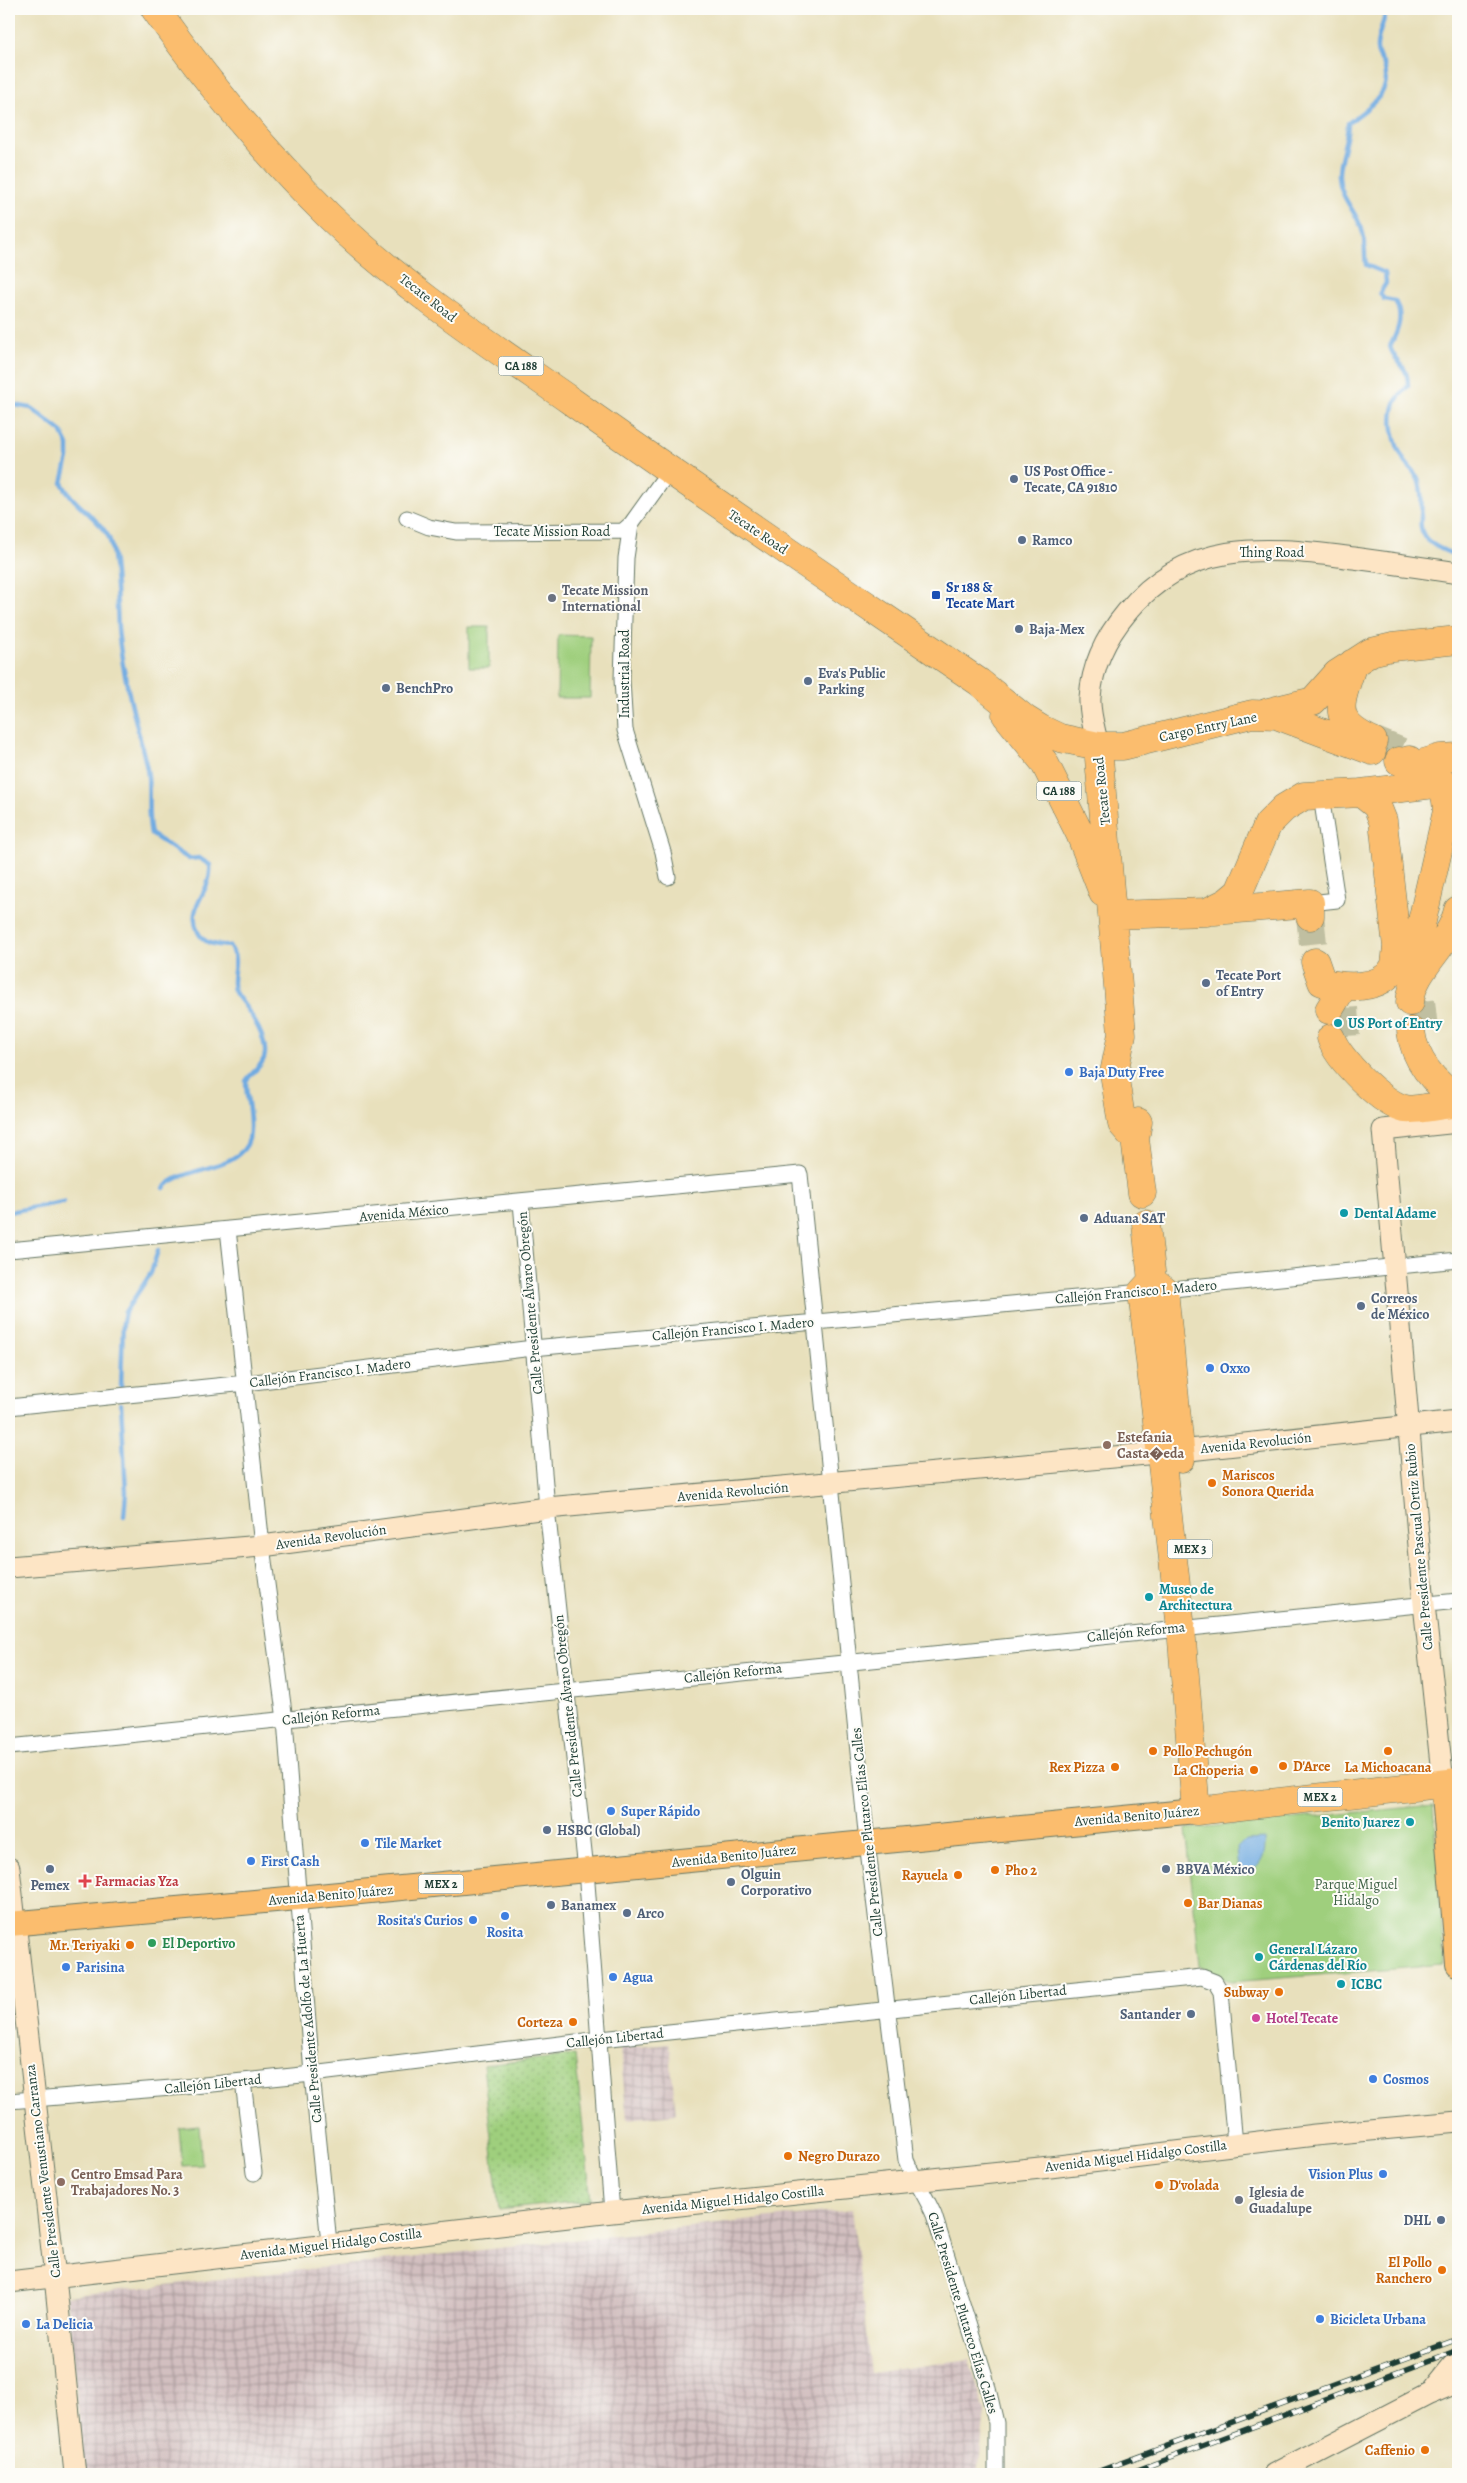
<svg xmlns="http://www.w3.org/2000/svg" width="1467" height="2483" font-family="Alegreya,serif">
  <defs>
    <pattern id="industrial-grid" width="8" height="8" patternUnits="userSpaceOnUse" patternTransform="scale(1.25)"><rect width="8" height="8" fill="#d2bfc0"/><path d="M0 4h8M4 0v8" fill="none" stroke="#aa9c9d"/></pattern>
    <pattern id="grass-dots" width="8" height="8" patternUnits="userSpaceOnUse" patternTransform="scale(1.25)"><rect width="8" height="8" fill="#9fcf7d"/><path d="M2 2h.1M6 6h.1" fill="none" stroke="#81a967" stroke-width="1.8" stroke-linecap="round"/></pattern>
  </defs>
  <rect width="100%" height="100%" fill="#fdfcf7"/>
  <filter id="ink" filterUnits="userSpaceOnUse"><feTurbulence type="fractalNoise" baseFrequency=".02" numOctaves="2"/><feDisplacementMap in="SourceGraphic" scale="10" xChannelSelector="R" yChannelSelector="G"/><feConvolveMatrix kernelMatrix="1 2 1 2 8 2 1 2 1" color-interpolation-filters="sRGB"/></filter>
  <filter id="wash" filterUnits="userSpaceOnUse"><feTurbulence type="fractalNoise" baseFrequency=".0096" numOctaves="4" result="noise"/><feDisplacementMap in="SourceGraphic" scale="20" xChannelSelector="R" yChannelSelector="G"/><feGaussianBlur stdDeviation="1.12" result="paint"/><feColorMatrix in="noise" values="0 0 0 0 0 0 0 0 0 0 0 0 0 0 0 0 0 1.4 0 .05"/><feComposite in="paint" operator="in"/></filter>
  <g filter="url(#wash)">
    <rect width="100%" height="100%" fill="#e8e0bc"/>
    <path fill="url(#industrial-grid)" d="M 669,2043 L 676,2114 L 627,2119 L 620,2048 Z
      M 852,2209 L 871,2373 L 969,2359 L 985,2413 L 978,2474 L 85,2474 L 66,2296 Z"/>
    <path fill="url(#grass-dots)" stroke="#5f8658" d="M 575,2055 L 591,2200 L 499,2210 L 483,2065 Z"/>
    <path fill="#9fcf7d" stroke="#5f8658" d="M 469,627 L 489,627 L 489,668 L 469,668 Z
      M 558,635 L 591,636 L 590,698 L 557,698 Z
      M 1434,1805 L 1444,1965 L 1231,1982 L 1200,1966 L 1186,1829 Z
      M 199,2126 L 202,2165 L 182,2166 L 179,2128 Z"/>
    <path fill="#71abe1" stroke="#48748a" d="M 1265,1839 C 1266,1857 1260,1873 1239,1872 L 1237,1848 L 1245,1840 Z"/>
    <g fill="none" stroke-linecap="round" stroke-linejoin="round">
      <path stroke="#71abe1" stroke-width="4.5" d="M 1386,9 C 1385,22 1377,34 1377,47 C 1376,55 1381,58 1384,65 C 1394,94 1367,108 1348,123 C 1348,141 1338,159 1339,177 C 1340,199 1356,210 1362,230 C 1366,241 1364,254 1366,265 L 1385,273 L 1386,283 L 1380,293 L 1384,299 L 1395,301 C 1404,317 1398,331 1390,346 C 1394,364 1408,362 1408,386 C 1404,391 1399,396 1396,401 C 1388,419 1394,444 1404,460 C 1409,468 1416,472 1419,482 C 1430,523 1400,535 1458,556
        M 9,404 L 31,408 L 61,431 L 68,445 L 68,458 L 62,483 C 73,505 95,515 107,534 C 116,547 117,609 118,628 C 122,676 137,723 147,769 C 151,790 146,813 151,834 L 189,859 L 199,858 L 210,865 C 213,892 185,905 198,932 C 204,945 217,945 229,946 C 242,960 229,975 234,990 C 236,996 242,1001 245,1006 C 253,1017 266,1038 265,1053 C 265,1064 252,1072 246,1081 C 246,1100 253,1120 249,1139 C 241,1171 181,1166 164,1188
        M 9,1212 L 63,1202
        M 121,1387 L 123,1322 L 125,1312 L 151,1273 L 158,1250
        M 121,1404 L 126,1492 L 124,1516"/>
    </g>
  </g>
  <g filter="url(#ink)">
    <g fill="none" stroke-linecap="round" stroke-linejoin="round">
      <path stroke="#c0bfa1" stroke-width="28" stroke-dasharray="28 14" stroke-linecap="butt" d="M 1375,741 L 1402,752
        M 1310,916 L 1315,962
        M 1421,1001 L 1424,1029
        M 1344,1008 L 1346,1037"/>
      <defs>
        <path id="street" d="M 407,518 L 429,527 L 456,532 L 623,531 L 631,524 L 669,471
          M 631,524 L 626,558 L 622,679 L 625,730 L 663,852 L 668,877
          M 1310,903 L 1337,900 L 1321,796
          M 521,1202 L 547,1508 L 586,1870 L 612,2212
          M 228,1229 L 262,1546 L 285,1720 L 312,2074 L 329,2243
          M 9,1250 L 800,1174 L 867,1842 L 906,2160 C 914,2180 926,2196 934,2215 L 985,2376 L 996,2423 L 996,2474
          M 9,1407 L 246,1383 L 533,1348 L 1153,1291 L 1458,1260
          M 9,1747 L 1458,1601
          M 243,2081 L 254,2173
          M 9,2101 L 184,2087 L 312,2074 L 601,2039 L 1202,1977 L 1215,1982 L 1221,1992 L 1235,2144"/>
        <path id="secondary" d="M 1098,746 C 1095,731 1089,713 1090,698 C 1092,665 1106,637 1127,612 C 1186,540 1263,546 1346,557 C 1383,562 1421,567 1458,573
          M 9,1567 L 262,1546 L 547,1508 L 1180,1451 L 1458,1421
          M 1443,1783 L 1424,1604 L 1383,1130 L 1458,1122
          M 9,1868 L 55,2277 L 75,2474
          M 9,2282 L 612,2212 L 1050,2167 L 1315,2135 L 1458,2122
          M 1433,2390 L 1458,2359
          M 1274,2474 L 1429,2394 L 1458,2382"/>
        <path id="primary" d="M 1443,1783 L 1458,1964
          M 9,1924 L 298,1898 L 1196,1811"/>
        <path id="highway" d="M 155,9 C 208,83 263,151 328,215 C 401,286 488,343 571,401 C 706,497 843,589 979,682 L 1025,719 L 1041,729 L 1060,738 L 1098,746 L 1123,746 L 1252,714 L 1276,715 L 1372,751
          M 1353,663 C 1341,703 1328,721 1373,741
          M 1268,712 L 1313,701 L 1337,674 L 1371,652 L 1392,647 L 1458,640
          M 1006,715 L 1044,762 L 1080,834 L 1103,893
          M 1098,746 L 1122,1034 L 1114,1073 L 1122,1124 L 1135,1139
          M 1409,760 L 1414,766 L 1440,758 L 1458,757
          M 1399,761 C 1432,772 1445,774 1447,811 L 1417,943 L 1415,982
          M 1361,793 L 1443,783
          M 1214,911 L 1310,903 L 1310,916
          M 1112,915 L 1207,912 L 1227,902 L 1239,892 L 1268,824 L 1284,808 L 1304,796 L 1361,793 L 1377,806 L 1383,821 L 1397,947 C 1396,953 1396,962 1394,967 C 1382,991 1344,988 1322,982 L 1315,962
          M 1410,1002 C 1413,967 1450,946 1458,910
          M 1329,1010 L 1343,987
          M 1411,1031 C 1414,1059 1434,1084 1458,1098
          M 1331,1038 C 1338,1059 1382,1104 1405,1109 C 1415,1111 1446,1104 1458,1103
          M 1138,1122 L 1135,1139 L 1142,1193
          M 1146,1224 L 1152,1281 L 1142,1292 L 1181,1628 L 1196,1811 L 1458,1782
          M 1152,1281 L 1164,1290 L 1181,1459"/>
      </defs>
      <use href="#street" stroke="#657664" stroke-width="17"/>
      <use href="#secondary" stroke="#657664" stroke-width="23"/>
      <use href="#primary" stroke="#657664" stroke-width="26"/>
      <use href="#highway" stroke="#657664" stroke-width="29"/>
      <use href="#street" stroke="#fff" stroke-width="15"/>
      <use href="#secondary" stroke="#fde5c5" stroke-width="21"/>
      <use href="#primary" stroke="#fbbd6e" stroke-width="24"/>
      <use href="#highway" stroke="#fbbd6e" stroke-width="28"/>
      <defs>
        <path id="rail" d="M 1091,2474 L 1458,2339
          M 1127,2474 L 1458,2350"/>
      </defs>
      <use href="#rail" stroke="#1f3d34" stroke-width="5.5"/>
      <use href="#rail" stroke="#fdfcf7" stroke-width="4" stroke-dasharray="11" stroke-linecap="butt"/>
    </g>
  </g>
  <g fill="#5c6f8a" stroke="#fdfcf7" stroke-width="2">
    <circle cx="1014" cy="479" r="5"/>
    <circle cx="1022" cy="540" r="5"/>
    <circle cx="1019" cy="629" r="5"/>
    <circle cx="808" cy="681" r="5"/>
    <circle cx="386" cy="688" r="5"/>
    <circle cx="1206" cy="983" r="5"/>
    <circle cx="1084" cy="1218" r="5"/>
    <circle cx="1361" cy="1306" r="5"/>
    <circle cx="547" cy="1830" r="5"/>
    <circle cx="50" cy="1869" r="5"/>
    <circle cx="1166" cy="1869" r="5"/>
    <circle cx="731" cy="1882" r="5"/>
    <circle cx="551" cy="1905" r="5"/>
    <circle cx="627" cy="1913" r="5"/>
    <circle cx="1191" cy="2014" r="5"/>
    <circle cx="1441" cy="2220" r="5"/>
  </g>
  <rect fill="#1a4fb4" stroke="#fdfcf7" stroke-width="2" x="931" y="590" width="10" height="10" rx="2.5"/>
  <g fill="#6b7280" stroke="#fdfcf7" stroke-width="2">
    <circle cx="552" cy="598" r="5"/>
    <circle cx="1239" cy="2200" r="5"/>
  </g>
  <g fill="#0f9aa8" stroke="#fdfcf7" stroke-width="2">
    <circle cx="1338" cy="1023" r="5"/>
    <circle cx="1344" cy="1213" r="5"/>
    <circle cx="1149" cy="1597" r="5"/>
    <circle cx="1410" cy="1822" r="5"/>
    <circle cx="1259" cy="1957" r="5"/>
    <circle cx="1341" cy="1984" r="5"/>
  </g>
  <g fill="#3f7fe0" stroke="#fdfcf7" stroke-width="2">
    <circle cx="1069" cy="1072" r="5"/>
    <circle cx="1210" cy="1368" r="5"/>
    <circle cx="611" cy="1811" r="5"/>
    <circle cx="365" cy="1843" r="5"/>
    <circle cx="251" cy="1861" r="5"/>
    <circle cx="505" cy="1916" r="5"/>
    <circle cx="473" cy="1920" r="5"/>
    <circle cx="66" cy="1967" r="5"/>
    <circle cx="613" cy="1977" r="5"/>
    <circle cx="1373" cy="2079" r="5"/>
    <circle cx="1383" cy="2174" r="5"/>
    <circle cx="1320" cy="2319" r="5"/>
    <circle cx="26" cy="2324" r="5"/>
  </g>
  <g fill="#8d6e63" stroke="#fdfcf7" stroke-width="2">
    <circle cx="1107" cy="1445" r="5"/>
    <circle cx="61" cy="2182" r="5"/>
  </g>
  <g fill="#e8710a" stroke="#fdfcf7" stroke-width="2">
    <circle cx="1212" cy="1483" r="5"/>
    <circle cx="1153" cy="1751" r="5"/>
    <circle cx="1388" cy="1751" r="5"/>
    <circle cx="1283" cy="1766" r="5"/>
    <circle cx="1115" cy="1767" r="5"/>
    <circle cx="1254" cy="1770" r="5"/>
    <circle cx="995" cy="1870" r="5"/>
    <circle cx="958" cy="1875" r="5"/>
    <circle cx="1188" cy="1903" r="5"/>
    <circle cx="130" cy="1945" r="5"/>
    <circle cx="1279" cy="1992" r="5"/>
    <circle cx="573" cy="2022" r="5"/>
    <circle cx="788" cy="2156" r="5"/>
    <circle cx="1159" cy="2185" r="5"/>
    <circle cx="1442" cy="2270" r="5"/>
    <circle cx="1425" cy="2450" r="5"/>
  </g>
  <path fill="#e0444e" stroke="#fdfcf7" stroke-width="2" d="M82.5 1873.5h5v5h5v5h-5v5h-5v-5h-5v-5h5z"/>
  <circle fill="#2e9e5b" stroke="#fdfcf7" stroke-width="2" cx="152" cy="1943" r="5"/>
  <circle fill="#d1479c" stroke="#fdfcf7" stroke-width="2" cx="1256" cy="2018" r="5"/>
  <g text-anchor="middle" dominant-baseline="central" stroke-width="4" stroke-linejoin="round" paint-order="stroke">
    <g fill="#fdfcf7" stroke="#62766e" stroke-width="1">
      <rect x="498.5" y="356.5" width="45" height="19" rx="4"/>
      <rect x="1036.5" y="781.5" width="45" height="19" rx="4"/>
      <rect x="1167.5" y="1539.5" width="45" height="19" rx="4"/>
      <rect x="1297.5" y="1787.5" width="45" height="19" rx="4"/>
      <rect x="418.5" y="1874.5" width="45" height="19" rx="4"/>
    </g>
    <g font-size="12" font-weight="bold" fill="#1f3d34">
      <text x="521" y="366">CA 188</text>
      <text x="1059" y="791">CA 188</text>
      <text x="1190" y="1549">MEX 3</text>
      <text x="1320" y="1797">MEX 2</text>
      <text x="441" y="1884">MEX 2</text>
    </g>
    <g font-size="14" fill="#1f3d34" stroke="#fdfcf7">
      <text transform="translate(428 298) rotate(38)">Tecate Road</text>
      <text x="552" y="531">Tecate Mission Road</text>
      <text transform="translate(758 532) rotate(34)">Tecate Road</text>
      <text x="1272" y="552">Thing Road</text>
      <text transform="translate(624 674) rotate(-90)">Industrial Road</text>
      <text transform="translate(1208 727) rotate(-12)">Cargo Entry Lane</text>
      <text transform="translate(1102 791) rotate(-96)">Tecate Road</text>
      <text transform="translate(404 1213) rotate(-5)">Avenida México</text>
      <text transform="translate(1136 1292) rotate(-5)">Callejón Francisco I. Madero</text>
      <text transform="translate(530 1303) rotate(-95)">Calle Presidente Álvaro Obregón</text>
      <text transform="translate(733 1329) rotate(-5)">Callejón Francisco I. Madero</text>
      <text transform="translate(330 1373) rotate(-7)">Callejón Francisco I. Madero</text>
      <text transform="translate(1256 1443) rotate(-6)">Avenida Revolución</text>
      <text transform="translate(733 1492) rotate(-5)">Avenida Revolución</text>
      <text transform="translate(331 1537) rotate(-8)">Avenida Revolución</text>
      <text transform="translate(1419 1547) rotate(-95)">Calle Presidente Pascual Ortiz Rubio</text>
      <text transform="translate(1136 1632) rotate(-6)">Callejón Reforma</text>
      <text transform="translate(733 1673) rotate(-6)">Callejón Reforma</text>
      <text transform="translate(568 1706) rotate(-96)">Calle Presidente Álvaro Obregón</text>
      <text transform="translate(331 1715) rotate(-6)">Callejón Reforma</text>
      <text transform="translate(1137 1816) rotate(-5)">Avenida Benito Juárez</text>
      <text transform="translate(867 1832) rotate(-96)">Calle Presidente Plutarco Elías Calles</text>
      <text transform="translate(734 1856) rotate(-6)">Avenida Benito Juárez</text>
      <text transform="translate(331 1895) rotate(-5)">Avenida Benito Juárez</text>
      <text transform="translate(1018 1995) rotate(-6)">Callejón Libertad</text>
      <text transform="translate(308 2019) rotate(-95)">Calle Presidente Adolfo de La Huerta</text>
      <text transform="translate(615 2038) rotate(-6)">Callejón Libertad</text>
      <text transform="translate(213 2084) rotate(-6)">Callejón Libertad</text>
      <text transform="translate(1136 2156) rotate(-7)">Avenida Miguel Hidalgo Costilla</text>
      <text transform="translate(43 2171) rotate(-97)">Calle Presidente Venustiano Carranza</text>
      <text transform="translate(733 2200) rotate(-6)">Avenida Miguel Hidalgo Costilla</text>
      <text transform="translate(331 2244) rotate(-7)">Avenida Miguel Hidalgo Costilla</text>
      <text transform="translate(963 2313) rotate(73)">Calle Presidente Plutarco Elías Calles</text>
    </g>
    <g font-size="14" font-weight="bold" fill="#4e5e75" stroke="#fdfcf7" text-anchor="start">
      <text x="1024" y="471">US Post Office -<tspan x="1024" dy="16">Tecate, CA 91810</tspan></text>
      <text x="1032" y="540">Ramco</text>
      <text x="1029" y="629">Baja-Mex</text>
      <text x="818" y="673">Eva's Public<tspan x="818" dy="16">Parking</tspan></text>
      <text x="396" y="688">BenchPro</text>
      <text x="1216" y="975">Tecate Port<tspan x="1216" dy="16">of Entry</tspan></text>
      <text x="1094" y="1218">Aduana SAT</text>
      <text x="1371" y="1298">Correos<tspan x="1371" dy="16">de México</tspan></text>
      <text x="557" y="1830">HSBC (Global)</text>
      <text x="1176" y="1869">BBVA México</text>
      <text x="741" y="1874">Olguin<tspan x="741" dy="16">Corporativo</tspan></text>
      <text x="50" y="1885" text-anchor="middle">Pemex</text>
      <text x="561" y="1905">Banamex</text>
      <text x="637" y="1913">Arco</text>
      <text x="1181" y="2014" text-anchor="end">Santander</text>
      <text x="1431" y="2220" text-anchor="end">DHL</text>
    </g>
    <g font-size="14" font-weight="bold" fill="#164399" stroke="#fdfcf7" text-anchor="start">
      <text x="946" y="587">Sr 188 &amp;<tspan x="946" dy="16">Tecate Mart</tspan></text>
    </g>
    <g font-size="14" font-weight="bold" fill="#5b616d" stroke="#fdfcf7" text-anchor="start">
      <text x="562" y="590">Tecate Mission<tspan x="562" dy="16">International</tspan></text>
      <text x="1249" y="2192">Iglesia de<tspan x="1249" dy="16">Guadalupe</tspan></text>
    </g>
    <g font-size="14" font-weight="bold" fill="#0d838f" stroke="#fdfcf7" text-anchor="start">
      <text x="1348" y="1023">US Port of Entry</text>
      <text x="1354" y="1213">Dental Adame</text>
      <text x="1159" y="1589">Museo de<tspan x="1159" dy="16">Architectura</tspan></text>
      <text x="1400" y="1822" text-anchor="end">Benito Juarez</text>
      <text x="1269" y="1949">General Lázaro<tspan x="1269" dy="16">Cárdenas del Río</tspan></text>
      <text x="1351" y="1984">ICBC</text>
    </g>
    <g font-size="14" font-weight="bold" fill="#366cbe" stroke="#fdfcf7" text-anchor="start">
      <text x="1079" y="1072">Baja Duty Free</text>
      <text x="1220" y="1368">Oxxo</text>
      <text x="621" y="1811">Super Rápido</text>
      <text x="375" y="1843">Tile Market</text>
      <text x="261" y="1861">First Cash</text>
      <text x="463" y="1920" text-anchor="end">Rosita's Curios</text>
      <text x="505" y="1932" text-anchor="middle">Rosita</text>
      <text x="76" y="1967">Parisina</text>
      <text x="623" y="1977">Agua</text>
      <text x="1383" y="2079">Cosmos</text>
      <text x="1373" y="2174" text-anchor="end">Vision Plus</text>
      <text x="1330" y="2319">Bicicleta Urbana</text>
      <text x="36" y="2324">La Delicia</text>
    </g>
    <g font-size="14" font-weight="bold" fill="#785e54" stroke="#fdfcf7" text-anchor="start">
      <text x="1117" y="1437">Estefania<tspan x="1117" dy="16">Casta�eda</tspan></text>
      <text x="71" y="2174">Centro Emsad Para<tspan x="71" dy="16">Trabajadores No. 3</tspan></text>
    </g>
    <g font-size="14" font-weight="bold" fill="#c56008" stroke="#fdfcf7" text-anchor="end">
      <text x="1222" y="1475" text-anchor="start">Mariscos<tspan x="1222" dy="16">Sonora Querida</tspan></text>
      <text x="1163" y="1751" text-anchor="start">Pollo Pechugón</text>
      <text x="1293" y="1766" text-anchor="start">D'Arce</text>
      <text x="1105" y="1767">Rex Pizza</text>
      <text x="1388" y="1767" text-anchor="middle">La Michoacana</text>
      <text x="1244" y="1770">La Choperia</text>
      <text x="1005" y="1870" text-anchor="start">Pho 2</text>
      <text x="948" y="1875">Rayuela</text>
      <text x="1198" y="1903" text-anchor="start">Bar Dianas</text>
      <text x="120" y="1945">Mr. Teriyaki</text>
      <text x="1269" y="1992">Subway</text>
      <text x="563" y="2022">Corteza</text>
      <text x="798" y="2156" text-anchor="start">Negro Durazo</text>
      <text x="1169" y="2185" text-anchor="start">D'volada</text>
      <text x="1432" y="2262">El Pollo<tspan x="1432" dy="16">Ranchero</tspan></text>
      <text x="1415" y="2450">Caffenio</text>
    </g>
    <g font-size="14" font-weight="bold" fill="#be3a42" stroke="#fdfcf7" text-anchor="start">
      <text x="95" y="1881">Farmacias Yza</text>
    </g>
    <g font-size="14" fill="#3f6246" stroke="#fdfcf7">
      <text x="1356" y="1884">Parque Miguel<tspan x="1356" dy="16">Hidalgo</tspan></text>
    </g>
    <g font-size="14" font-weight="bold" fill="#27864d" stroke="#fdfcf7" text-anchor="start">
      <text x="162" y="1943">El Deportivo</text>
    </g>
    <g font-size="14" font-weight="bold" fill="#b23c85" stroke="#fdfcf7" text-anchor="start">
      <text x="1266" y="2018">Hotel Tecate</text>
    </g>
  </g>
  <rect width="1467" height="2483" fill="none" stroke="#fdfcf7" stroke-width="30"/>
</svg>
